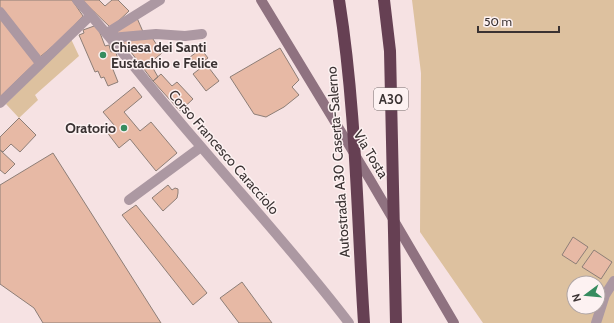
<svg xmlns="http://www.w3.org/2000/svg" width="614" height="323" font-family="Cabin,sans-serif">
  <rect width="100%" height="100%" fill="#f6e2e3"/>
  <path fill="#ddc19f" fill-rule="evenodd" d="M 412,0 L 614,0 L 614,323 L 483,323 L 420,232 L 421,73 ZM 574,283 L 598,283 L 598,307 L 574,307 Z
    M 71,39 L 79,56 L 35,95 L 38,100 L 19,118 L 6,104 Z"/>
  <path fill="#e7b9a5" stroke="#8d7e77" d="M 0,0 L 72,0 L 83,16 L 65,36 L 40,57 L 0,7 Z
    M 82,0 L 99,0 L 105,6 L 112,0 L 118,0 L 129,11 L 111,28 Z
    M 0,17 L 36,62 L 0,97 Z
    M 137,18 L 144,34 L 119,35 L 115,30 Z
    M 97,25 L 105,46 L 109,45 L 111,52 L 115,50 L 118,59 L 115,60 L 117,65 L 112,67 L 118,82 L 108,86 L 104,77 L 101,78 L 98,71 L 95,72 L 79,35 L 84,33 L 83,30 Z
    M 151,36 L 162,53 L 150,63 L 158,77 L 153,81 L 121,39 Z
    M 280,48 L 299,80 L 292,87 L 299,95 L 284,107 L 266,117 L 254,114 L 230,77 Z
    M 201,49 L 208,58 L 197,66 L 190,57 Z
    M 206,64 L 219,81 L 206,91 L 193,74 Z
    M 161,74 L 172,86 L 177,82 L 193,99 L 180,111 L 153,81 Z
    M 134,87 L 142,97 L 124,112 L 140,131 L 151,122 L 177,153 L 156,171 L 130,139 L 119,148 L 106,131 L 114,125 L 103,112 Z
    M 19,118 L 36,135 L 20,152 L 11,144 L 3,152 L 0,150 L 0,137 Z
    M 0,150 L 15,164 L 5,174 L 0,170 Z
    M 53,153 L 161,323 L 43,323 L 34,308 L 0,284 L 0,185 Z
    M 168,185 L 172,190 L 175,188 L 178,189 L 178,193 L 177,198 L 163,211 L 152,198 Z
    M 136,205 L 207,293 L 193,305 L 122,215 Z
    M 573,237 L 588,247 L 576,264 L 562,255 Z
    M 594,250 L 612,262 L 601,279 L 582,267 Z
    M 242,282 L 272,323 L 239,323 L 220,298 Z"/>
  <g fill="none" stroke-linecap="round" stroke-linejoin="round">
    <path stroke="#ac98a2" stroke-width="10" d="M 77,0 C 119,46 156,95 197,142 C 248,202 301,260 349,323
      M 0,12 L 40,63
      M 107,33 L 160,0
      M 111,38 L 156,34 L 185,36 L 202,34
      M 0,103 L 91,15
      M 129,200 L 201,147
      M 596,323 L 605,295 L 614,281"/>
    <path stroke="#8f7280" stroke-width="10" d="M 261,0 L 369,178 L 454,323"/>
    <path stroke="#664053" stroke-width="12" d="M 339,0 C 356,107 357,216 364,323
      M 384,0 L 390,51 L 396,323"/>
  </g>
  <g fill="#378c5f" stroke="#fdf2f2" stroke-width="1.5">
    <circle cx="103" cy="55" r="4"/>
    <circle cx="124" cy="128" r="4"/>
  </g>
  <g text-anchor="middle" dominant-baseline="central" stroke-width="3" stroke-linejoin="round" paint-order="stroke">
    <rect fill="#fdf2f2" stroke="#746c6c" stroke-width="1" x="374" y="88" width="34" height="22" rx="3"/>
    <g font-size="13" font-weight="bold" fill="#3a3232">
      <text x="391" y="99">A30</text>
    </g>
    <g font-size="14" font-weight="bold" fill="#3a3232" stroke="#fdf2f2" text-anchor="start">
      <text x="111" y="47">Chiesa dei Santi<tspan x="111" dy="16">Eustachio e Felice</tspan></text>
      <text x="116" y="128" text-anchor="end">Oratorio</text>
    </g>
    <g font-size="14" fill="#3a3232" stroke="#fdf2f2">
      <text transform="translate(224 152) rotate(49)">Corso Francesco Caracciolo</text>
      <text transform="translate(371 154) rotate(59)">Via Tosta</text>
      <text transform="translate(338 162) rotate(-94)">Autostrada A30 Caserta-Salerno</text>
    </g>
  </g>
  <g transform="translate(586 295) rotate(254)"><circle r="19" fill="#fdf2f2" stroke="#afa5a5"/>
  <path d="M0-3L7 15L0 10L-7 15Z" fill="#378c5f"/>
  <text y="-6" font-size="11" font-weight="bold" text-anchor="middle" fill="#3a3232">N</text>
  </g>
  <path d="M478 26v6h81v-6" fill="none" stroke="#3a3232" stroke-width="2"/>
  <text x="484" y="26" font-size="12" fill="#3a3232" stroke="#fdf2f2" stroke-width="3" paint-order="stroke">50 m</text>
</svg>
